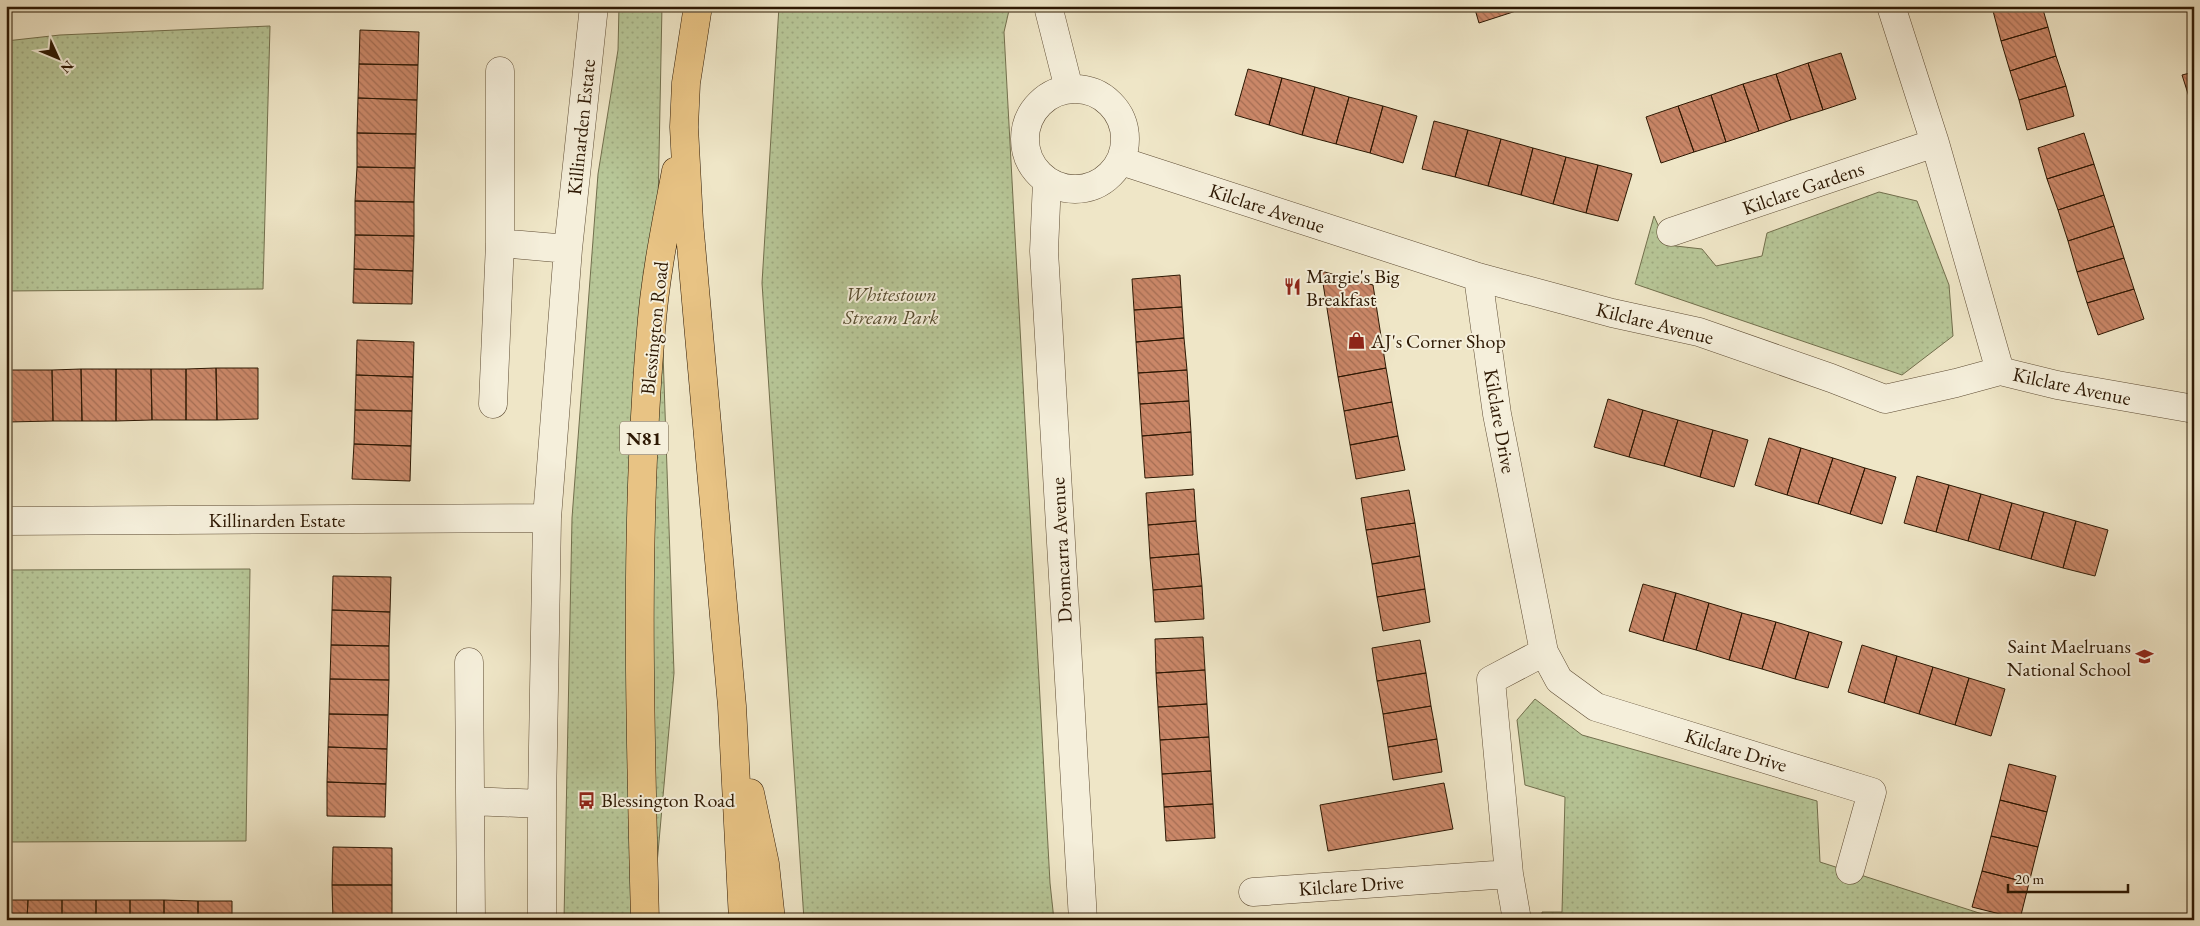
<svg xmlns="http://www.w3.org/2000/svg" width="2200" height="926" font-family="'EB Garamond',serif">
  <defs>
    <pattern id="grass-dots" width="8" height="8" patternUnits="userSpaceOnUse" patternTransform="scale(1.25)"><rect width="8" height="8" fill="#b7c697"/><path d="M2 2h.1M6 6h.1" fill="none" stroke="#9ea980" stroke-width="1.8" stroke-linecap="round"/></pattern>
    <pattern id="building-back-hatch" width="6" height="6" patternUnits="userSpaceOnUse" patternTransform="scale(1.25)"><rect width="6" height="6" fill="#ca8768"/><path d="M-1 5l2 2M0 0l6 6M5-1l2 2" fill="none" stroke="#a46d53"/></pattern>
  </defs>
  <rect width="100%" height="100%" fill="#efe6c7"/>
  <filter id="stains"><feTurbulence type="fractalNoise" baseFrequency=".004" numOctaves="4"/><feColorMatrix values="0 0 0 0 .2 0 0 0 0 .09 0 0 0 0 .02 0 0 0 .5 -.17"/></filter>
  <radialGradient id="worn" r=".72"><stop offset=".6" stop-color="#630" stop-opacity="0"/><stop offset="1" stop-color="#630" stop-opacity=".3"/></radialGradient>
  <path fill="url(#grass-dots)" stroke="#726f4d" d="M 619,6 L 662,6 L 658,207 L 674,673 L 652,920 L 564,920 L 572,518 L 598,174 L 618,50 Z
    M 779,6 L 1010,6 L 1004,32 L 1050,883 L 1054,920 L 804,920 L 762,283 Z
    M 270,26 L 263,289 L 6,291 L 6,41 L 60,35 Z
    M 1879,192 L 1917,201 L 1949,285 L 1953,336 L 1902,375 L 1635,284 L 1654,216 L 1667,245 L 1702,249 L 1716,266 L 1762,256 L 1767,233 Z
    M 250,569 L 246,841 L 6,842 L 6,570 Z
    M 1535,699 L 1582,735 L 1817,801 L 1820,862 L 2001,920 L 1542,920 L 1542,912 L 1562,912 L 1565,797 L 1525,785 L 1517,720 Z"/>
  <path fill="url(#building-back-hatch)" stroke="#2d1803" d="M 1474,6 L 1514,6 L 1516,11 L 1479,23 Z
    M 1514,6 L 1529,6 L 1516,11 Z
    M 2010,6 L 2042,6 L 2048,27 L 2001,41 L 1993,11 Z
    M 2048,27 L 2056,56 L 2010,71 L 2001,41 Z
    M 360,30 L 419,32 L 418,65 L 359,64 Z
    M 1841,53 L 1856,99 L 1823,110 L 1808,63 Z
    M 2056,56 L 2066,86 L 2019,100 L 2010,71 Z
    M 1808,63 L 1823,110 L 1791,120 L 1776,74 Z
    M 359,64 L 418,65 L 417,100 L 358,98 Z
    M 1248,69 L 1282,78 L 1269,125 L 1235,115 Z
    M 2194,72 L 2194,103 L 2191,103 L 2182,75 Z
    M 1776,74 L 1791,120 L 1759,131 L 1743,84 Z
    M 1282,78 L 1315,87 L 1302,135 L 1269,125 Z
    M 1743,84 L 1759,131 L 1726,142 L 1711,95 Z
    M 2066,86 L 2074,116 L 2027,130 L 2019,100 Z
    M 1315,87 L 1349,97 L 1336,144 L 1302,135 Z
    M 1711,95 L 1726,142 L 1694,152 L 1678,106 Z
    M 1349,97 L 1383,106 L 1370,153 L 1336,144 Z
    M 358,98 L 417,100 L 416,134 L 357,133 Z
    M 1383,106 L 1417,116 L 1403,163 L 1370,153 Z
    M 1678,106 L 1694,152 L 1661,163 L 1646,117 Z
    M 1434,121 L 1468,130 L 1455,177 L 1422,169 Z
    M 1468,130 L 1501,139 L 1488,186 L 1455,177 Z
    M 357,133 L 416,134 L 415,168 L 357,167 Z
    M 2084,133 L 2094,164 L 2047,179 L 2038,148 Z
    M 1501,139 L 1533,148 L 1521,195 L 1488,186 Z
    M 1533,148 L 1566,157 L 1553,204 L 1521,195 Z
    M 1566,157 L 1598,165 L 1586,213 L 1553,204 Z
    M 2094,164 L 2104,195 L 2058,210 L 2047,179 Z
    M 1598,165 L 1632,174 L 1618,221 L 1586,213 Z
    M 357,167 L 415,168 L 414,202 L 355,201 Z
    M 2104,195 L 2114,226 L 2068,241 L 2058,210 Z
    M 355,201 L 414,202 L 414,236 L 355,235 Z
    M 2114,226 L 2124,258 L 2077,272 L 2068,241 Z
    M 355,235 L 414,236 L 413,271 L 354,269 Z
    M 2124,258 L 2134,289 L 2087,303 L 2077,272 Z
    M 354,269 L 413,271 L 412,304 L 353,303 Z
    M 1321,271 L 1373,285 L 1386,368 L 1338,377 Z
    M 1180,275 L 1182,307 L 1134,310 L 1132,279 Z
    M 2134,289 L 2144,319 L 2098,335 L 2087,303 Z
    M 1182,307 L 1184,338 L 1136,342 L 1134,310 Z
    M 1184,338 L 1187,370 L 1138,373 L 1136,342 Z
    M 357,340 L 414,342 L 413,377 L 356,375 Z
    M 216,368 L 217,420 L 186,420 L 186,369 Z
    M 216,368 L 258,368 L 258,419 L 217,420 Z
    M 1386,368 L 1392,402 L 1344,411 L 1338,377 Z
    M 81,369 L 116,369 L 116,421 L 82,421 Z
    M 81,369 L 82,421 L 53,421 L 52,370 Z
    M 116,369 L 151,369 L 152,420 L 116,421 Z
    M 151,369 L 186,369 L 186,420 L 152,420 Z
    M 8,370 L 52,370 L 53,421 L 8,422 Z
    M 1187,370 L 1189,401 L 1140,404 L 1138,373 Z
    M 356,375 L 413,377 L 412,411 L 355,410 Z
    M 1608,399 L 1643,410 L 1629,457 L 1594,447 Z
    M 1189,401 L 1191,432 L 1142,436 L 1140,404 Z
    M 1392,402 L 1398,436 L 1350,445 L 1344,411 Z
    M 355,410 L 412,411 L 411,446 L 354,444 Z
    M 1643,410 L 1678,420 L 1664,466 L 1629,457 Z
    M 1678,420 L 1713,430 L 1700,477 L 1664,466 Z
    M 1713,430 L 1748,440 L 1734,487 L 1700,477 Z
    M 1191,432 L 1193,475 L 1145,478 L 1142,436 Z
    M 1398,436 L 1405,470 L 1356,479 L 1350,445 Z
    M 1769,438 L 1801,448 L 1787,495 L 1755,485 Z
    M 354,444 L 411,446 L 410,481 L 352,479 Z
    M 1801,448 L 1833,458 L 1818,504 L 1787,495 Z
    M 1833,458 L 1865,468 L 1850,514 L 1818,504 Z
    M 1865,468 L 1896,477 L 1882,524 L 1850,514 Z
    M 1917,476 L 1949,485 L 1936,532 L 1904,523 Z
    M 1949,485 L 1981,494 L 1968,541 L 1936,532 Z
    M 1194,489 L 1196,521 L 1148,525 L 1146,493 Z
    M 1409,490 L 1415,523 L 1366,530 L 1361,498 Z
    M 1981,494 L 2012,503 L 1999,550 L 1968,541 Z
    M 2012,503 L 2044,512 L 2031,559 L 1999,550 Z
    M 2044,512 L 2076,521 L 2063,568 L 2031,559 Z
    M 1196,521 L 1199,554 L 1150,558 L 1148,525 Z
    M 2076,521 L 2108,530 L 2095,576 L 2063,568 Z
    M 1415,523 L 1420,556 L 1372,564 L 1366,530 Z
    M 1199,554 L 1202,586 L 1153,590 L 1150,558 Z
    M 1420,556 L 1425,589 L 1377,597 L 1372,564 Z
    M 333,576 L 391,577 L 390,612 L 332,610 Z
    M 1643,584 L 1676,593 L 1663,641 L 1629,631 Z
    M 1202,586 L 1204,619 L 1155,622 L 1153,590 Z
    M 1425,589 L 1430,622 L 1383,631 L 1377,597 Z
    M 1676,593 L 1709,603 L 1696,650 L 1663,641 Z
    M 1709,603 L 1742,613 L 1729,660 L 1696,650 Z
    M 332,610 L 390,612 L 389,646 L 331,645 Z
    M 1742,613 L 1776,622 L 1762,669 L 1729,660 Z
    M 1776,622 L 1809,632 L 1795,679 L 1762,669 Z
    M 1809,632 L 1842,642 L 1828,688 L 1795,679 Z
    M 1203,637 L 1205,670 L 1156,673 L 1155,639 Z
    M 1420,640 L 1426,673 L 1377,681 L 1372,648 Z
    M 331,645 L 389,646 L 389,680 L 330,679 Z
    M 1862,645 L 1897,656 L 1884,703 L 1848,692 Z
    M 1897,656 L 1933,667 L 1919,714 L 1884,703 Z
    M 1933,667 L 1969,678 L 1955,725 L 1919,714 Z
    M 1205,670 L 1207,704 L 1158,707 L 1156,673 Z
    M 1426,673 L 1431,706 L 1383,714 L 1377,681 Z
    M 1969,678 L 2005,689 L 1991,736 L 1955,725 Z
    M 330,679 L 389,680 L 388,715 L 329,714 Z
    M 1207,704 L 1209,737 L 1160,740 L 1158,707 Z
    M 1431,706 L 1437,739 L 1388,747 L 1383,714 Z
    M 329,714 L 388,715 L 387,749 L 328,747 Z
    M 1209,737 L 1211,771 L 1162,774 L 1160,740 Z
    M 1437,739 L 1442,772 L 1393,780 L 1388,747 Z
    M 328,747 L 387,749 L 386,784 L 327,782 Z
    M 2009,764 L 2056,776 L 2047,812 L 2000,800 Z
    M 1211,771 L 1213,804 L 1164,807 L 1162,774 Z
    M 327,782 L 386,784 L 385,817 L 327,816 Z
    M 1444,783 L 1453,829 L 1328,851 L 1320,805 Z
    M 2000,800 L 2047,812 L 2038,847 L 1991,836 Z
    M 1213,804 L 1215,838 L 1166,841 L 1164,807 Z
    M 1991,836 L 2038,847 L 2029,883 L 1982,871 Z
    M 333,847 L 392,848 L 392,885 L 332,885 Z
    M 1982,871 L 2029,883 L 2020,919 L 1972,907 Z
    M 332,885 L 392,885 L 392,920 L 333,920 Z
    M 6,900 L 28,900 L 27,920 L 6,920 Z
    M 28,900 L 62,900 L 62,920 L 27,920 Z
    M 62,900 L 96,900 L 96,920 L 62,920 Z
    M 96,900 L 130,900 L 130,920 L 96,920 Z
    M 130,900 L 164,900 L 164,920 L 130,920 Z
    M 164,900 L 198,901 L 198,920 L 164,920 Z
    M 198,901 L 232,901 L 232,920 L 198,920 Z
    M 1379,917 L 1380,920 L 1350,920 Z"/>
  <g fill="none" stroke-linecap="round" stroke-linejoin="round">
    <defs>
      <path id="street" d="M 1048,6 L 1069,89
        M 1891,6 L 1935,143 L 2000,371
        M1025 139a50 50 0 1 1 100 0a50 50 0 1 1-100 0Z
        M 1121,161 L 1478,277 L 1612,313 L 1699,332 L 1831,378 L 1885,399 L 1956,383 L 2000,371 L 2057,385 L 2194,409
        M 1047,181 L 1044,251 L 1083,920
        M 1671,232 L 1935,143
        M 500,243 L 568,249
        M 1478,277 L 1497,414 L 1544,652 L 1559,680 L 1596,707 L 1872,792 L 1850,870
        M 493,404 L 500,243 L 500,71
        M 6,521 L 547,518
        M 469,662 L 471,920
        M 471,801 L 542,804
        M 1253,892 L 1509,874
        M 542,920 L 542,804 L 547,518 L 568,249 L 594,6
        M 1517,920 L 1509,874 L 1491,680 L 1544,652"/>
      <path id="primary" d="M 698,6 L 686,83 L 684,127 L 689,222 L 732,706 L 743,920
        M 750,793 L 765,864 L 771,920
        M 645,920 C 640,724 634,527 651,331 C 655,277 666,224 676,171"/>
    </defs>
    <use href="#street" stroke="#5e4c34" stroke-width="29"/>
    <use href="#primary" stroke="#2d1803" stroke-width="29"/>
    <use href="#street" stroke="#f5efdb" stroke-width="28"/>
    <use href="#primary" stroke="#e8c384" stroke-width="28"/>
  </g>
  <defs>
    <symbol id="restaurant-bare" viewBox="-9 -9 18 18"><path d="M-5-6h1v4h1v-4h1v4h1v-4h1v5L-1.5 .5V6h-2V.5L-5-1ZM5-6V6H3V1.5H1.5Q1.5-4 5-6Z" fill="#8f2418" stroke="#f5efdb" stroke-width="2.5" paint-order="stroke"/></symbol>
    <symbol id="shop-bare" viewBox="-9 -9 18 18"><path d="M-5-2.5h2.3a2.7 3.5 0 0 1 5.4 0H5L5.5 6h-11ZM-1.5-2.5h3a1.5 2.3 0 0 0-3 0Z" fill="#8f2418" stroke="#f5efdb" stroke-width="2.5" paint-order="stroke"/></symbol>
    <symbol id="school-bare" viewBox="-9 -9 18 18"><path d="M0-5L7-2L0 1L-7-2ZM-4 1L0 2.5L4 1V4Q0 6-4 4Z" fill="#8f2418" stroke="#f5efdb" stroke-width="2.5" paint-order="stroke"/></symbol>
    <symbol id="bus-bare" viewBox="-9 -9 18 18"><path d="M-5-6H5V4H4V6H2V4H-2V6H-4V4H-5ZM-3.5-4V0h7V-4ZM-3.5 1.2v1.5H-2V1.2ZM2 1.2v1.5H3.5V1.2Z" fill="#8f2418" stroke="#f5efdb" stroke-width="2.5" paint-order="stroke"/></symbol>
  </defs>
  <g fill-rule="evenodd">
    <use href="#restaurant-bare" x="1280" y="274" width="25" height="25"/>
    <use href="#shop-bare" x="1344" y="328" width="25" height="25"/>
    <use href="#school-bare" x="2132" y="644" width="25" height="25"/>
    <use href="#bus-bare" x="574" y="788" width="25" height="25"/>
  </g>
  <g text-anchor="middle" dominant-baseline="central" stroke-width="4" stroke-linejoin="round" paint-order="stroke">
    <rect fill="#f5efdb" stroke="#695844" stroke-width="1" x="620" y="421.5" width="48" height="33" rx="4"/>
    <g font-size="19" font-weight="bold" fill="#2d1803">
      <text x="644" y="438">N81</text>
    </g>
    <g font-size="20" fill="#2d1803" stroke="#f5efdb">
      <text transform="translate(581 127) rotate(-84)">Killinarden Estate</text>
      <text transform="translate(1803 188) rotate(-19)">Kilclare Gardens</text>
      <text transform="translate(1267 208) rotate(18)">Kilclare Avenue</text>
      <text transform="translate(1655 323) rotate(14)">Kilclare Avenue</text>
      <text transform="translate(654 328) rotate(-84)">Blessington Road</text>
      <text transform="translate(2072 386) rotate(12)">Kilclare Avenue</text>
      <text transform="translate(1500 421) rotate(80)">Kilclare Drive</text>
      <text x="277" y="520">Killinarden Estate</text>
      <text transform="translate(1061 550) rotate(-93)">Dromcarra Avenue</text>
      <text transform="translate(1736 750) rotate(17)">Kilclare Drive</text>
      <text transform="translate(1351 885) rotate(-4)">Kilclare Drive</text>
    </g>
    <g font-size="20" fill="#2d1803" stroke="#f5efdb" text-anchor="start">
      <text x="1306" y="276">Margie's Big<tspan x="1306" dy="23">Breakfast</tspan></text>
      <text x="1371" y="341">AJ's Corner Shop</text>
      <text x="2131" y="646" text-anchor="end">Saint Maelruans<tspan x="2131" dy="23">National School</tspan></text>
      <text x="601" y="800">Blessington Road</text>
    </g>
    <g font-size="20" font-style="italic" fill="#564c2f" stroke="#f5efdb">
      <text x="891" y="294">Whitestown<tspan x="891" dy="23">Stream Park</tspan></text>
    </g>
  </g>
  <rect width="2200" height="926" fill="none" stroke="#efe6c7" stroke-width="25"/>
  <rect x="8" y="8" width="2185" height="911" fill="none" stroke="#2d1803" stroke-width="2.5"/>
  <rect x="12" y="12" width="2175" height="901" fill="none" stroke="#2d1803"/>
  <g transform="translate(58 58) rotate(134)" stroke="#f5efdb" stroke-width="4" paint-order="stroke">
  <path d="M0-4L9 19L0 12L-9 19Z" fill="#2d1803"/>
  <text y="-8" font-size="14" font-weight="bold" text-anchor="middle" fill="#2d1803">N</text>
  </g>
  <path d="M2008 884v8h120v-8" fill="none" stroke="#2d1803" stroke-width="2.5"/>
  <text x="2015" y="884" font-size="15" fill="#2d1803" stroke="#f5efdb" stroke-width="4" paint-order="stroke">20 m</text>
  <rect width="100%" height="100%" filter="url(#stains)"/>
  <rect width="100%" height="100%" fill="url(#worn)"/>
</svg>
